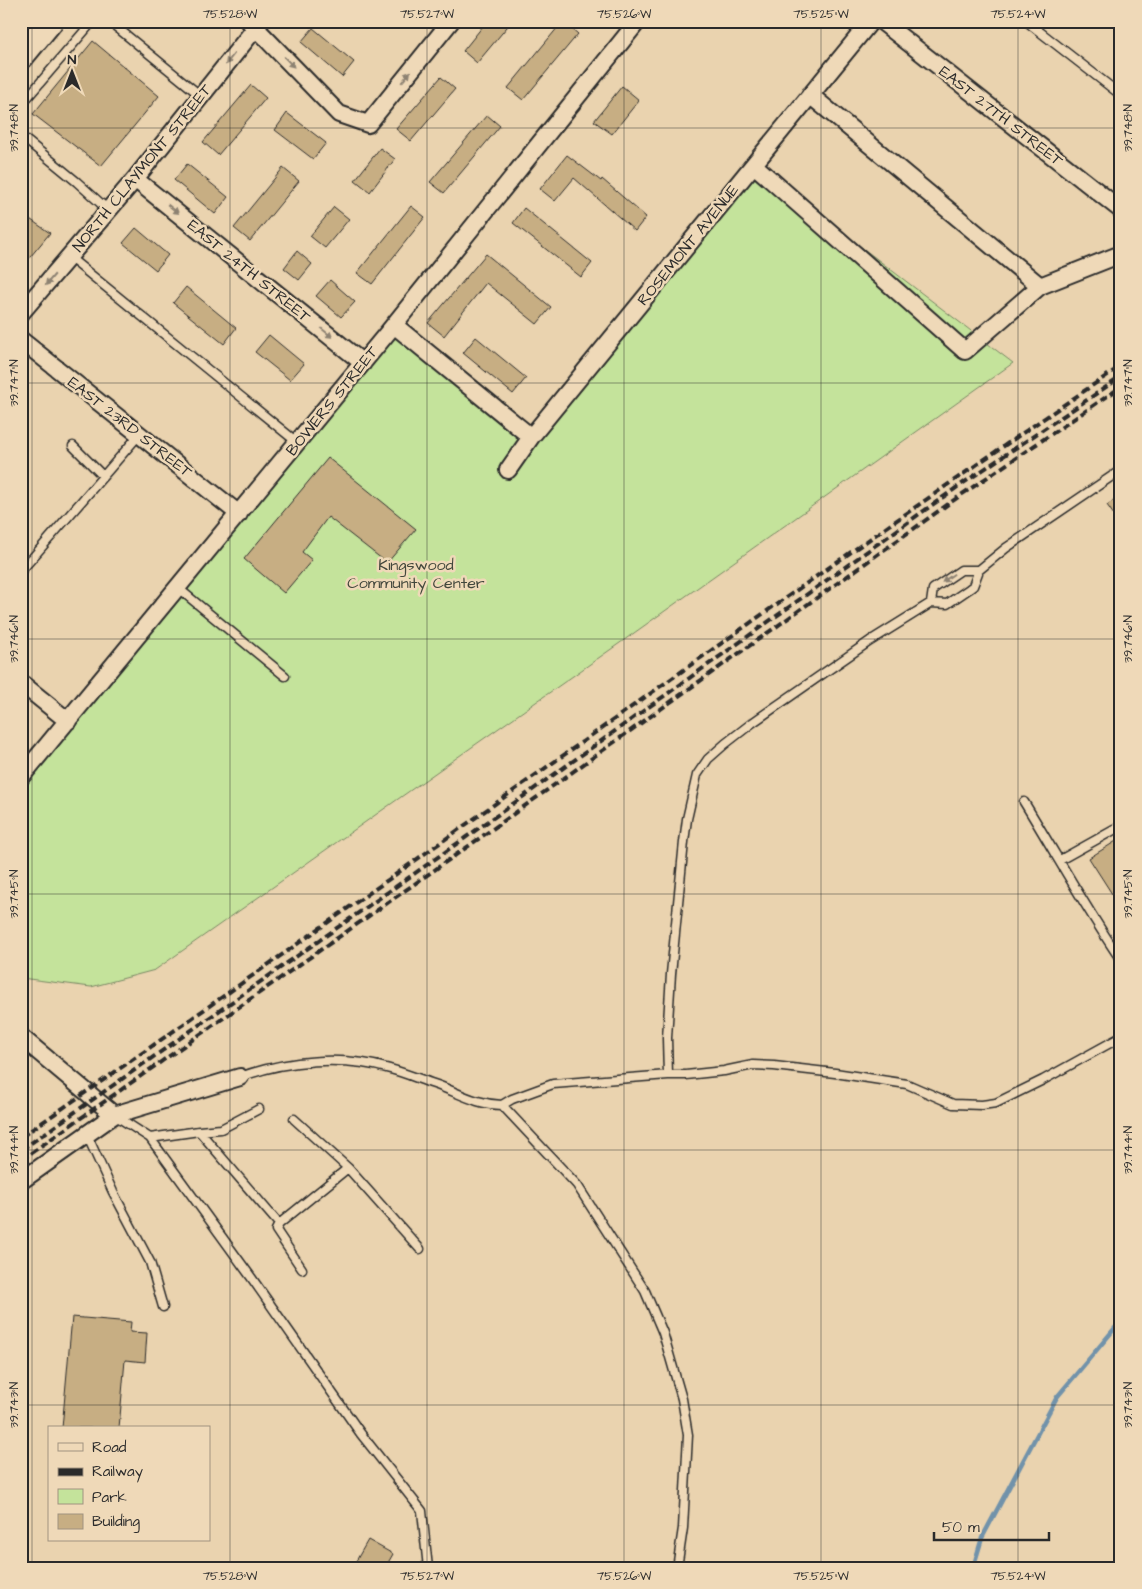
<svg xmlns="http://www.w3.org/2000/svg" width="1142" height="1589" font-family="'Architects Daughter',sans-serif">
  <rect width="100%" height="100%" fill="#ead3af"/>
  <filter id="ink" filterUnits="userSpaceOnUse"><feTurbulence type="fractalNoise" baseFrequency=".02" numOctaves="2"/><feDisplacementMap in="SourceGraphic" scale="10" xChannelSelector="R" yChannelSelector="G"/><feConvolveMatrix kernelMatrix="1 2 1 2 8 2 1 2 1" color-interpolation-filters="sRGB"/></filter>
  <g filter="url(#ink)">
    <path fill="#c4e39b" stroke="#788763" d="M 754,165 L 1013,363 L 627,638 L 155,970 L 91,987 L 21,978 L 21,786 L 389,331 L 528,441 Z"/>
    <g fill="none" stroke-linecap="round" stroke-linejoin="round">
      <path stroke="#7192aa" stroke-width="4.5" d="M 973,1568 L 982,1538 L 1057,1397 L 1121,1321"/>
    </g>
    <path fill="#c7ae83" stroke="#2b2b2b" d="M 487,21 L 512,21 L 477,63 L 463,51 Z
      M 563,21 L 578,34 L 523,100 L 508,88 Z
      M 313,28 L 354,62 L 342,77 L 301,42 Z
      M 93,41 L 159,96 L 101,166 L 33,114 Z
      M 441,77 L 455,89 L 411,141 L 396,129 Z
      M 251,85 L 266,98 L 218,155 L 203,142 Z
      M 622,86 L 639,100 L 612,134 L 594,121 Z
      M 287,113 L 326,143 L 313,159 L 275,130 Z
      M 487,115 L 500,126 L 444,193 L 430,182 Z
      M 380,148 L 395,159 L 370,192 L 355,180 Z
      M 567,155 L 601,181 L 602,179 L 646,217 L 635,231 L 574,178 L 555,201 L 540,189 Z
      M 187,164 L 228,197 L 215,214 L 174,180 Z
      M 283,168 L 299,181 L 250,241 L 234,228 Z
      M 411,206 L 425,217 L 372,284 L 357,273 Z
      M 334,207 L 349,219 L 325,248 L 310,236 Z
      M 524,208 L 592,263 L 581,277 L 513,223 Z
      M 21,213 L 50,233 L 21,268 Z
      M 136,228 L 168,255 L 156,270 L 123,243 Z
      M 297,251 L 312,264 L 299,280 L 284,268 Z
      M 486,254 L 551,307 L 537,324 L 486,283 L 444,336 L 428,323 Z
      M 330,280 L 355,302 L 341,317 L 316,296 Z
      M 186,287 L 236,328 L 224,344 L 173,303 Z
      M 269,335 L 304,364 L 290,380 L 255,352 Z
      M 476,337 L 526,378 L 513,394 L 463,353 Z
      M 328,458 L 416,529 L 387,563 L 328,517 L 302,552 L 312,560 L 284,593 L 244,559 Z
      M 1121,495 L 1121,525 L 1107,505 Z
      M 1121,838 L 1121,908 L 1089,858 Z
      M 72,1317 L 131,1322 L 130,1332 L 147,1333 L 145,1362 L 125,1360 L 119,1428 L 62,1428 Z
      M 368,1540 L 393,1554 L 385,1568 L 352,1568 Z"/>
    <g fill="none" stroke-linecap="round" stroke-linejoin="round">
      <defs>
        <path id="lane" d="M 109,21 L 201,96
          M 1026,21 L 1121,95
          M 21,105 L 93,21
          M 21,136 L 77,182 L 108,210
          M 69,257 L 298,443
          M 73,446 L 103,476
          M 21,571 L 139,435
          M 178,588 L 285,676
          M 931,603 L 933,589 L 961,570 L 979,570
          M 1024,802 C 1056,854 1086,909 1121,960
          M 1060,860 L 1121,826
          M 668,1075 L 667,1038 L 671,974 L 684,842 L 687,819 L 697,775 L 708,759 L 725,744 L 752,723 L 870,641 L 931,603 L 947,604 L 969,589 L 973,586 L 979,570 L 1006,548 L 1121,470
          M 240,1077 C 287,1060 342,1055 390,1069 C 405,1073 419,1079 434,1084 C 460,1093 474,1104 502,1105 L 512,1099 L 553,1084 L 668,1075 L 686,1075 L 724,1071 L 753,1065 L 774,1066 L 835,1073 L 907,1084 L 953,1104 L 982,1105 L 996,1103 L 1043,1080 L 1121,1037
          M 502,1105 L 577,1185 L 645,1291 L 663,1333 L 682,1399 L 688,1435 L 683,1528 L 677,1568
          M 116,1116 L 150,1138 L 251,1277 L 361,1434 L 422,1511 L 428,1568
          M 294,1119 L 348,1168
          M 199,1131 L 221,1129 L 259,1109
          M 87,1135 L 113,1192 L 150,1262 L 163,1307
          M 150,1138 L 199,1131 L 279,1224 L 276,1230 L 302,1269
          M 279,1224 L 348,1168 L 420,1249"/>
        <path id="street" d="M 249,21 L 339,114 L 368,124 L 451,21
          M 881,21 L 1121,210
          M 810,95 L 1040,286
          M 754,165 L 965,351 L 1040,286 L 1121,254
          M 135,179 L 363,363
          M 21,313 L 135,179 L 261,21
          M 394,325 L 531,437
          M 21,340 L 239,514
          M 508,470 L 531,437 L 871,21
          M 21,683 L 68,721
          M 21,777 L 389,331 L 638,21
          M 21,1037 L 114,1115
          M 21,1181 L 114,1115 L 240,1077"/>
        <path id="primary" d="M 21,56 L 50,21"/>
      </defs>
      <use href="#lane" stroke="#2b2b2b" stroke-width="11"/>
      <use href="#street" stroke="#2b2b2b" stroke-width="20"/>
      <use href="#primary" stroke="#2b2b2b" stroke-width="29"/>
      <use href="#lane" stroke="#efd9b8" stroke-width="8"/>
      <use href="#street" stroke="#efd9b8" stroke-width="16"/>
      <use href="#primary" stroke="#efd9b8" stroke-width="25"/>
      <path stroke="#2b2b2b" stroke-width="4" stroke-dasharray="8 4" stroke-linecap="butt" d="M 21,1137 C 390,883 750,617 1121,366
        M 21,1150 L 465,838 L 956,488 L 1121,377
        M 21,1160 L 470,845 L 961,495 L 1121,387"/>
    </g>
    <defs><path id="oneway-solid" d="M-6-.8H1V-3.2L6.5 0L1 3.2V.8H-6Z" transform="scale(1.25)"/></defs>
    <g fill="#8d8272">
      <use href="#oneway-solid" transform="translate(230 59) rotate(128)"/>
      <use href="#oneway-solid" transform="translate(289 62) rotate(46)"/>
      <use href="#oneway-solid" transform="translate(406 77) rotate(-51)"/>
      <use href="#oneway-solid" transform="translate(173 209) rotate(39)"/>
      <use href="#oneway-solid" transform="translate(50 280) rotate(130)"/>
      <use href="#oneway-solid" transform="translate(327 333) rotate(39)"/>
      <use href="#oneway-solid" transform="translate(948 578) rotate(145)"/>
    </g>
  </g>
  <path fill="none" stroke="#2b2b2b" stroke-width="1" stroke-opacity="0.45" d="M 32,21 L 32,1568M 230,21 L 230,1568M 427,21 L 427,1568M 624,21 L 624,1568M 821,21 L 821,1568M 1018,21 L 1018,1568M 21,128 L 1121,128M 21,383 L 1121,383M 21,639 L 1121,639M 21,894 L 1121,894M 21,1150 L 1121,1150M 21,1405 L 1121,1405"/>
  <g text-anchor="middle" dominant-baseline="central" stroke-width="5" stroke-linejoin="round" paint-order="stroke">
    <g font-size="16" fill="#2b2b2b" stroke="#efd9b8">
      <text transform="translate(1001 116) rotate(38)">EAST 27TH STREET</text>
      <text transform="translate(142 168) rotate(-51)">NORTH CLAYMONT STREET</text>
      <text transform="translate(688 245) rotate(-51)">ROSEMONT AVENUE</text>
      <text transform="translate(249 271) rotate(39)">EAST 24TH STREET</text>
      <text transform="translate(332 401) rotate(-51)">BOWERS STREET</text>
      <text transform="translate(130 427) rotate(38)">EAST 23RD STREET</text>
    </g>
    <g font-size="16" fill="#42473c" stroke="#efd9b8">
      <text x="416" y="565">Kingswood<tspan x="416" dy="18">Community Center</tspan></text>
    </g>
  </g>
  <rect width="1142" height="1589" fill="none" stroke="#efd9b8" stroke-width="55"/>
  <rect x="48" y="1426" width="162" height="115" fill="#efd9b8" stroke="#a19380"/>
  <rect x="58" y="1443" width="25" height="8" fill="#efd9b8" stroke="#a19380"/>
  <text x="92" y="1452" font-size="15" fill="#2b2b2b">Road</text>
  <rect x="58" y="1468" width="25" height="8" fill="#2b2b2b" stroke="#a19380"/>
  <text x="92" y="1476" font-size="15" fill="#2b2b2b">Railway</text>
  <rect x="58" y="1489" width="25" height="15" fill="#c4e39b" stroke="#a19380"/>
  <text x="92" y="1502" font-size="15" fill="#2b2b2b">Park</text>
  <rect x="58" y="1514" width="25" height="15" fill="#c7ae83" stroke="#a19380"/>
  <text x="92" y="1526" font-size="15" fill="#2b2b2b">Building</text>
  <g transform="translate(72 72)" stroke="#efd9b8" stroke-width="4" paint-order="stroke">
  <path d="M0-4L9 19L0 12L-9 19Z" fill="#2b2b2b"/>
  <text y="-8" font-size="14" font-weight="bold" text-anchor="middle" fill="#2b2b2b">N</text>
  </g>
  <path d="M934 1532v8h115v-8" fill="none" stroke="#2b2b2b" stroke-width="2.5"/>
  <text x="942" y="1532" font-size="15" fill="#2b2b2b" stroke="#efd9b8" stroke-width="4" paint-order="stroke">50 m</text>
  <rect x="28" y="28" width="1086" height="1534" fill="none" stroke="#2b2b2b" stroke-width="2"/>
  <g font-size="12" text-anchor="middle" fill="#2b2b2b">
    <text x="230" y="18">75.528°W</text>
    <text x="427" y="18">75.527°W</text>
    <text x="624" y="18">75.526°W</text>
    <text x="821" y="18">75.525°W</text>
    <text x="1018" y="18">75.524°W</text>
    <text transform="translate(14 128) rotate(-90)" y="4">39.748°N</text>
    <text transform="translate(1128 128) rotate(-90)" y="4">39.748°N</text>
    <text transform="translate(14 383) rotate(-90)" y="4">39.747°N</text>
    <text transform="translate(1128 383) rotate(-90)" y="4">39.747°N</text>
    <text transform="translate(14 639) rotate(-90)" y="4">39.746°N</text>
    <text transform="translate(1128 639) rotate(-90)" y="4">39.746°N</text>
    <text transform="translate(14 894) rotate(-90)" y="4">39.745°N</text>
    <text transform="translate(1128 894) rotate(-90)" y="4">39.745°N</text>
    <text transform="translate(14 1150) rotate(-90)" y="4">39.744°N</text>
    <text transform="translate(1128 1150) rotate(-90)" y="4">39.744°N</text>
    <text transform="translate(14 1405) rotate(-90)" y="4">39.743°N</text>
    <text transform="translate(1128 1405) rotate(-90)" y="4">39.743°N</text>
    <text x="230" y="1580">75.528°W</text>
    <text x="427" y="1580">75.527°W</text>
    <text x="624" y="1580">75.526°W</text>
    <text x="821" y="1580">75.525°W</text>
    <text x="1018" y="1580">75.524°W</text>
  </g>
</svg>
